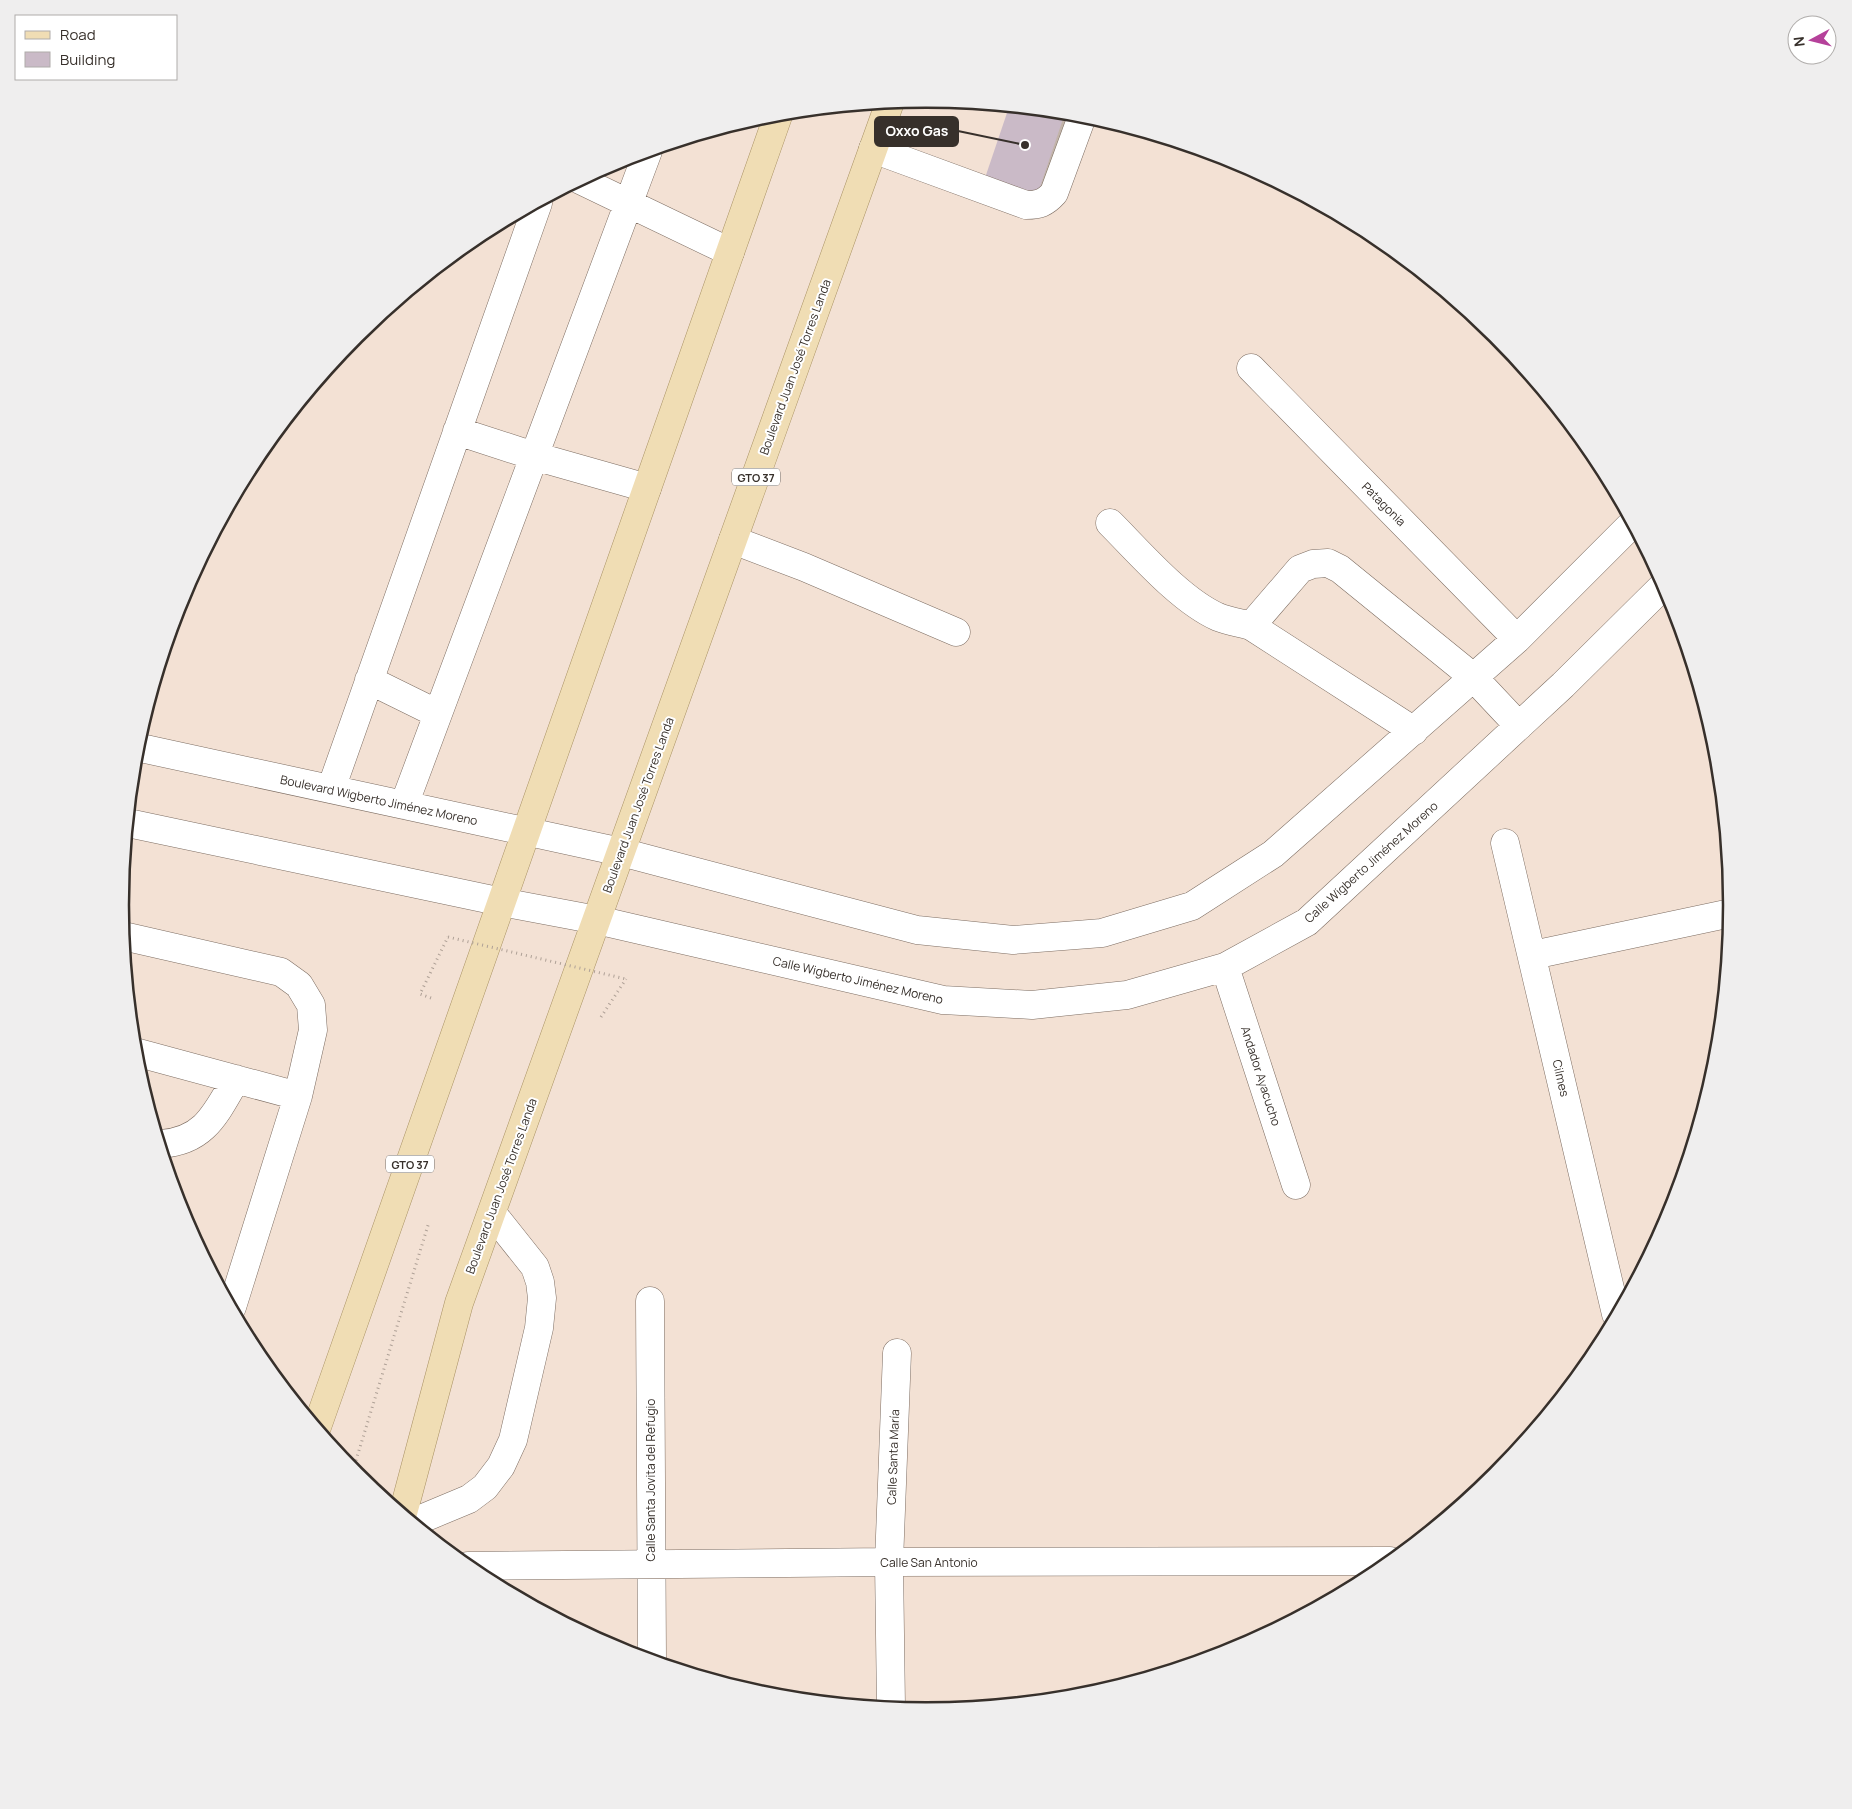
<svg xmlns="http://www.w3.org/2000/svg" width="1852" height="1809" font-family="Manrope,sans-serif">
  <rect width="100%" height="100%" fill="#f3e1d4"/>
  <path fill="#0003" d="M 1010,107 L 1072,113 L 1042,200 L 986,177 Z"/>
  <path fill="#cabac7" d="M 1009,107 L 1065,113 L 1037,196 L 985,178 Z"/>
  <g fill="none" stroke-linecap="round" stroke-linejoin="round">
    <defs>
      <path id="minor" d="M 873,149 L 1026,205 C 1039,205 1045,203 1054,193 L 1083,114
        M 580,180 L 730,252
        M 1251,368 L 1517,639
        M 457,431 L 534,456 L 647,488
        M 1110,523 C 1140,553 1180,600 1218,617 C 1228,621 1240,623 1251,626
        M 733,540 L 804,567 L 956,632
        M 369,680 L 438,714
        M 1414,731 L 1251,626 L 1300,569 L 1313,564 L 1328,563 L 1340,569 L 1473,677 L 1519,726
        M 136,747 L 621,852 L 917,930 L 1013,940 L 1102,933 L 1192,906 L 1273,854 L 1517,639 L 1632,524
        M 331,789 L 538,203
        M 404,805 L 648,151
        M 128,823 L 502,902 L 597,920 L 943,1000 L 1032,1005 L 1127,995 L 1225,967 L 1307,922 L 1563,685 L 1664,585
        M 1505,843 L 1616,1314
        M 123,936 L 281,972 L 299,985 L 311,1005 L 313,1030 L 298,1096 L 232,1307
        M 1533,955 L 1731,913
        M 1225,967 L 1296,1185
        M 135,1052 L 298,1096
        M 161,1144 C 205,1141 216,1113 236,1079
        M 650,1301 L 652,1659
        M 414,1522 L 469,1499 L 485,1487 L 501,1466 L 513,1440 L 539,1328 L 542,1298 L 540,1282 L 535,1267 L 492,1213
        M 468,1566 L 889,1562 L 1390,1561
        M 891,1707 L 889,1562 L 897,1353"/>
      <path id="major" d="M 317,1427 L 779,113
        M 403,1513 L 459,1303 L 890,102"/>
    </defs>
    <use href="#minor" stroke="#7d6d62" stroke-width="29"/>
    <use href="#major" stroke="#a99264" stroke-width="29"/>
    <path stroke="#aea096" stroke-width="3" stroke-dasharray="1 4" stroke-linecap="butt" d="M 431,998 L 420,994 L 448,937
      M 601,1017 L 626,979
      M 353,1470 L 429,1222"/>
    <use href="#minor" stroke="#fff" stroke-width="28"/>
    <use href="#major" stroke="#f0ddb4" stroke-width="28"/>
    <path stroke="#aea096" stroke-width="3" stroke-dasharray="1 4" stroke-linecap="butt" d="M 448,937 L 626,979"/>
  </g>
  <g text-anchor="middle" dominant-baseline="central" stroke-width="4" stroke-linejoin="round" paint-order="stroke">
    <g fill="#fff" stroke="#736e6b" stroke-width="1">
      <rect x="732" y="468.5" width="48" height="17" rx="4"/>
      <rect x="386" y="1155.5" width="48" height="17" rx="4"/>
    </g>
    <g font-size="11" font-weight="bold" fill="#37302b">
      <text x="756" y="477">GTO 37</text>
      <text x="410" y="1164">GTO 37</text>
    </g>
    <g font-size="12" fill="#37302b" stroke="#fff">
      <text transform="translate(795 367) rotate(-70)">Boulevard Juan José Torres Landa</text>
      <text transform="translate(1384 504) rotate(45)">Patagonia</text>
      <text transform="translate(379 800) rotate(12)">Boulevard Wigberto Jiménez Moreno</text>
      <text transform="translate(638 805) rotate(-70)">Boulevard Juan José Torres Landa</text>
      <text transform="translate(1371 862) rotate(-42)">Calle Wigberto Jiménez Moreno</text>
      <text transform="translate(858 980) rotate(13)">Calle Wigberto Jiménez Moreno</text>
      <text transform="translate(1261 1076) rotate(72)">Andador Ayacucho</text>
      <text transform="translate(1561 1078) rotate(77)">Cilmes</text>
      <text transform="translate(501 1186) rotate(-70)">Boulevard Juan José Torres Landa</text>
      <text transform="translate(893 1457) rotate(-88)">Calle Santa María</text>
      <text transform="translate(650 1480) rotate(-90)">Calle Santa Jovita del Refugio</text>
      <text x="929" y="1562">Calle San Antonio</text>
    </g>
  </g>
  <path d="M0 0H1852V1809H0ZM129 905a797 797 0 1 1 1594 0a797 797 0 1 1-1594 0Z" fill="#efeeee" fill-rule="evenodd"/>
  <path fill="none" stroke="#37302b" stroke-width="2.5" d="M129 905a797 797 0 1 1 1594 0a797 797 0 1 1-1594 0Z"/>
  <path fill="none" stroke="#37302b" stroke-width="2" d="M1025 145L958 131"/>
  <circle fill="#37302b" stroke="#fff" stroke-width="2" cx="1025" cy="145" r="5"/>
  <rect fill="#37302b" stroke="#37302b" stroke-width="2" x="875" y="117" width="83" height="29" rx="5"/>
  <g font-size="14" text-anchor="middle" font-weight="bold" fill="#fff">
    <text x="917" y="136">Oxxo Gas</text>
  </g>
  <rect x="15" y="15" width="162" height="65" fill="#ffffff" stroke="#afacaa"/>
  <rect x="25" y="31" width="25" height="8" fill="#f0ddb4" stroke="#afacaa"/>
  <text x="60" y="40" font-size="15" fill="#37302b">Road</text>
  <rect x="25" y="52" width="25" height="15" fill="#cabac7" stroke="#afacaa"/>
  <text x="60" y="65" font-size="15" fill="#37302b">Building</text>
  <g transform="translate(1812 40) rotate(263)"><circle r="24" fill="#ffffff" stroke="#afacaa"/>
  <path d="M0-4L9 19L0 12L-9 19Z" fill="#b5419a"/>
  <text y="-8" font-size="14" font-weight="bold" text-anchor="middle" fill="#37302b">N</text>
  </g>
</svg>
